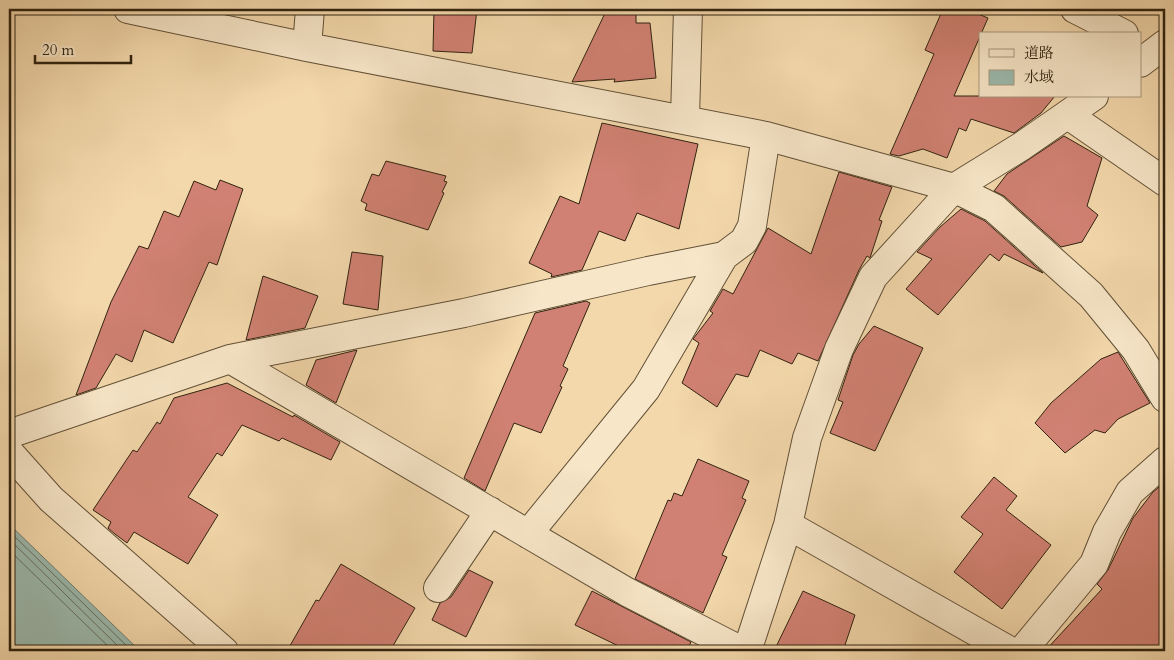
<svg xmlns="http://www.w3.org/2000/svg" width="1174" height="660" font-family="Cardo,'Noto Serif JP',serif">
  <rect width="100%" height="100%" fill="#f3d8ab"/>
  <filter id="stains"><feTurbulence type="fractalNoise" baseFrequency=".004" numOctaves="4"/><feColorMatrix values="0 0 0 0 .2 0 0 0 0 .09 0 0 0 0 .02 0 0 0 .5 -.17"/></filter>
  <radialGradient id="worn" r=".72"><stop offset=".6" stop-color="#630" stop-opacity="0"/><stop offset="1" stop-color="#630" stop-opacity=".3"/></radialGradient>
  <path fill="#9bb9ad" stroke="#717d6e" d="M 9,524 L 140,651 L 9,651 Z"/>
  <g fill="none" stroke-linecap="round" stroke-linejoin="round">
    <path stroke="#666e5e" stroke-width="1" d="M 9,531 L 132,651
      M 9,539 L 123,651
      M 9,550 L 113,651"/>
  </g>
  <path fill="#d18173" stroke="#312310" d="M 434,9 L 477,9 L 472,53 L 433,51 Z
    M 607,9 L 636,9 L 636,23 L 650,23 L 656,78 L 614,82 L 615,79 L 572,82 Z
    M 943,9 L 966,9 L 988,18 L 954,96 L 1055,96 L 1041,113 L 1014,133 L 971,119 L 966,131 L 959,128 L 947,158 L 923,149 L 899,156 L 890,154 L 934,54 L 925,50 Z
    M 602,123 L 698,144 L 679,229 L 637,213 L 625,241 L 599,231 L 582,270 L 551,277 L 552,274 L 529,263 L 560,196 L 579,204 Z
    M 1064,136 L 1102,158 L 1087,206 L 1098,215 L 1082,242 L 1061,247 L 1004,196 L 994,191 L 1007,174 Z
    M 386,161 L 446,176 L 444,181 L 447,182 L 442,192 L 444,193 L 428,230 L 365,210 L 367,204 L 361,201 L 372,174 L 379,176 Z
    M 839,172 L 892,187 L 879,220 L 882,221 L 870,258 L 867,256 L 859,270 L 818,361 L 798,353 L 792,364 L 760,350 L 748,377 L 736,374 L 717,407 L 682,383 L 699,343 L 693,339 L 713,313 L 710,311 L 723,289 L 733,294 L 768,228 L 811,254 Z
    M 220,180 L 243,189 L 217,265 L 209,262 L 173,343 L 144,330 L 132,362 L 116,354 L 96,388 L 76,395 L 111,302 L 139,246 L 148,249 L 164,211 L 179,217 L 194,181 L 216,190 Z
    M 961,209 L 985,221 L 1043,273 L 1004,254 L 999,261 L 990,254 L 938,315 L 906,289 L 932,259 L 917,252 L 940,227 Z
    M 352,252 L 383,256 L 378,310 L 343,304 Z
    M 263,276 L 318,296 L 305,328 L 246,340 Z
    M 586,301 L 590,303 L 563,366 L 568,369 L 560,386 L 562,387 L 541,433 L 514,423 L 485,491 L 464,478 L 535,313 Z
    M 874,326 L 923,348 L 875,451 L 830,433 L 843,402 L 838,400 L 853,355 L 859,344 Z
    M 357,350 L 336,403 L 306,385 L 316,360 Z
    M 1118,352 L 1150,403 L 1118,419 L 1105,433 L 1095,430 L 1065,453 L 1035,423 L 1051,403 L 1101,359 Z
    M 227,383 L 293,417 L 294,415 L 340,442 L 331,460 L 282,438 L 279,441 L 242,425 L 222,456 L 217,453 L 188,497 L 218,515 L 188,564 L 134,532 L 127,543 L 115,534 L 108,528 L 111,522 L 93,510 L 133,450 L 137,452 L 157,422 L 160,424 L 174,398 Z
    M 698,459 L 749,481 L 742,498 L 746,500 L 722,555 L 727,557 L 703,613 L 635,579 L 668,500 L 671,501 L 674,493 L 682,496 Z
    M 994,477 L 1017,496 L 1006,510 L 1051,545 L 1002,609 L 954,572 L 983,534 L 961,517 Z
    M 1165,482 L 1165,651 L 1045,651 L 1102,589 L 1097,584 L 1108,570 L 1133,518 L 1153,492 Z
    M 341,564 L 415,608 L 390,651 L 287,651 L 316,600 L 319,601 Z
    M 469,570 L 493,582 L 466,637 L 432,620 L 440,603 L 451,597 Z
    M 592,591 L 691,642 L 687,651 L 629,651 L 575,625 Z
    M 803,591 L 855,615 L 843,651 L 774,651 Z"/>
  <g fill="none" stroke-linecap="round" stroke-linejoin="round">
    <defs>
      <path id="minor" d="M 128,9 L 307,47 L 766,136 L 954,188 L 994,208 L 1091,295 L 1136,350 L 1165,398
        M 1075,9 L 1124,34
        M 307,47 L 310,9
        M 1140,63 L 1165,44
        M 1068,115 L 1165,182
        M 685,118 L 688,9
        M 230,359 L 627,592 L 742,651
        M 9,434 L 230,359 L 464,313 L 648,271 L 724,256 L 744,241 L 752,226 L 766,136
        M 9,452 L 51,499 L 224,651
        M 528,534 L 646,389 L 724,256
        M 438,588 L 490,511
        M 747,651 L 788,525
        M 1010,651 L 788,525 L 807,438 L 839,349 L 873,277 L 954,188 L 1022,146 L 1094,96
        M 1022,651 L 1094,564 L 1107,532 L 1130,492 L 1165,461"/>
    </defs>
    <use href="#minor" stroke="#625037" stroke-width="30"/>
    <use href="#minor" stroke="#f7e6c8" stroke-width="28"/>
  </g>
  <rect width="1174" height="660" fill="none" stroke="#f3d8ab" stroke-width="30"/>
  <rect x="10" y="10" width="1154" height="640" fill="none" stroke="#312310" stroke-width="2.5"/>
  <rect x="15" y="15" width="1144" height="630" fill="none" stroke="#312310"/>
  <rect x="979" y="32" width="162" height="65" fill="#f7e6c8" stroke="#a8987e"/>
  <rect x="989" y="49" width="25" height="8" fill="#f7e6c8" stroke="#a8987e"/>
  <text x="1024" y="58" font-size="15" fill="#312310">道路</text>
  <rect x="989" y="70" width="25" height="15" fill="#9bb9ad" stroke="#a8987e"/>
  <text x="1024" y="82" font-size="15" fill="#312310">水域</text>
  <path d="M35 55v8h96v-8" fill="none" stroke="#312310" stroke-width="2.5"/>
  <text x="42" y="55" font-size="15" fill="#312310" stroke="#f7e6c8" stroke-width="4" paint-order="stroke">20 m</text>
  <rect width="100%" height="100%" filter="url(#stains)"/>
  <rect width="100%" height="100%" fill="url(#worn)"/>
</svg>
